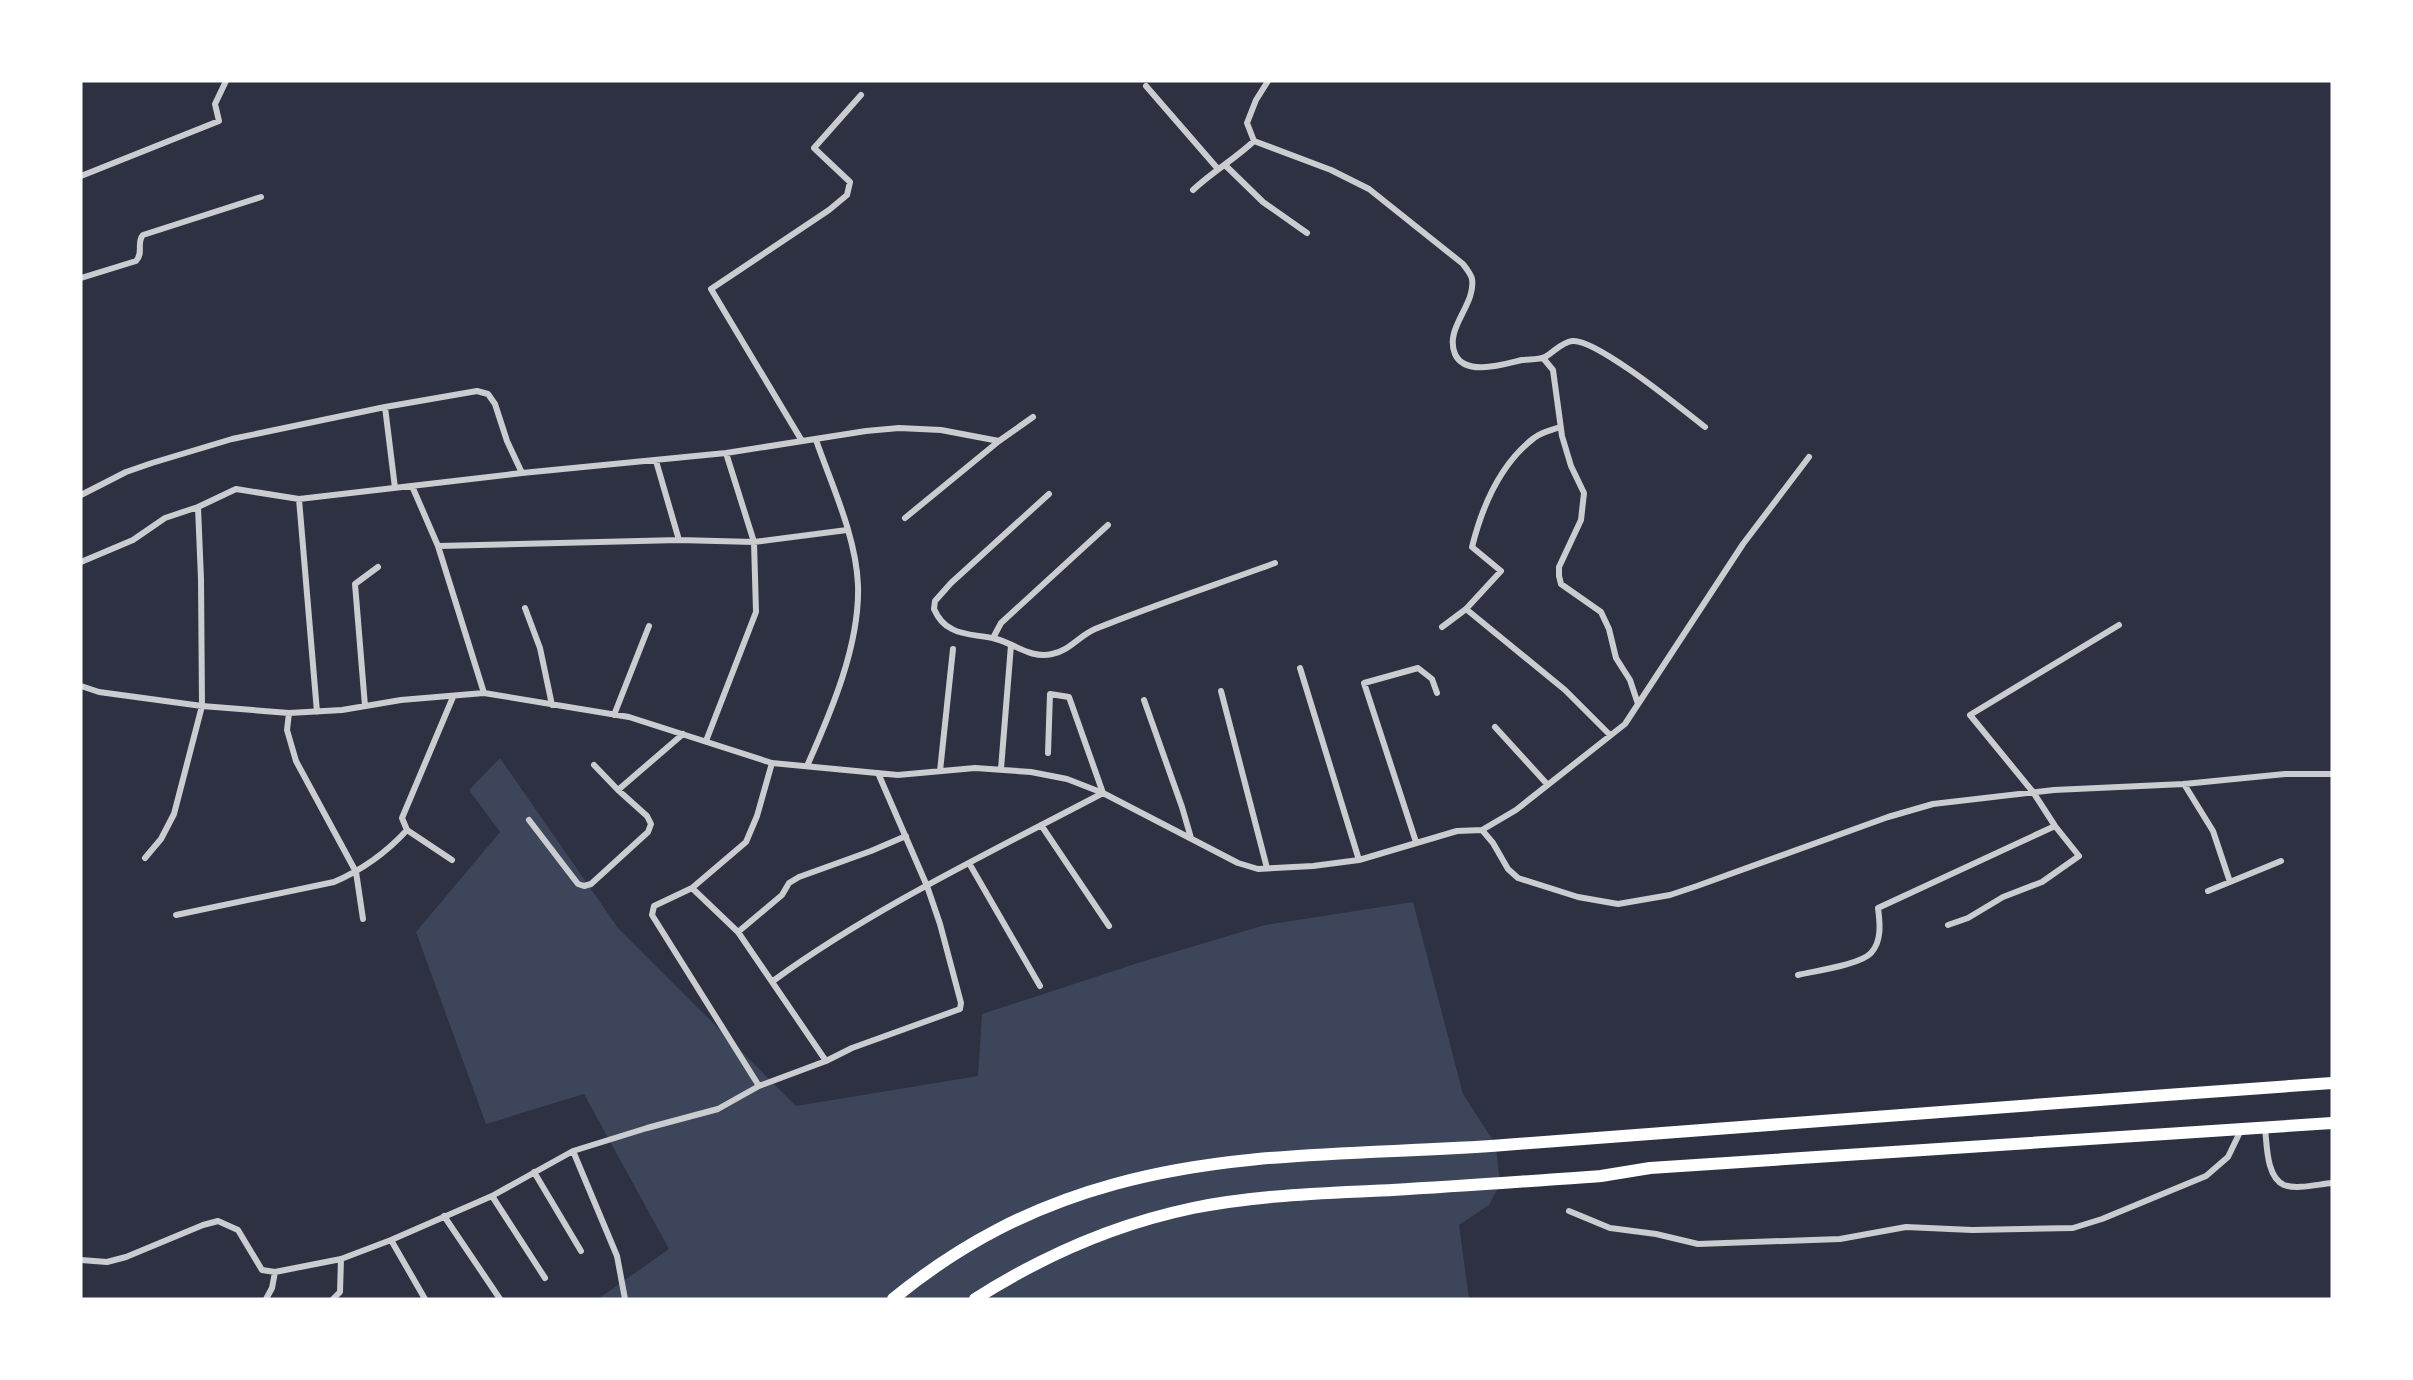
<svg xmlns="http://www.w3.org/2000/svg" width="2413" height="1380" font-family="'Space Grotesk',sans-serif">
  <rect width="100%" height="100%" fill="#2d3142"/>
  <path fill="#3c4559" d="M 500,758 L 618,928 L 796,1106 L 978,1076 L 982,1014 L 1141,962 L 1265,925 L 1413,902 L 1463,1094 L 1496,1145 L 1500,1184 L 1489,1205 L 1459,1225 L 1469,1299 L 598,1299 L 669,1249 L 584,1094 L 486,1124 L 416,932 L 500,832 L 469,790 Z"/>
  <g fill="none" stroke-linecap="round" stroke-linejoin="round">
    <path stroke="#caccd0" stroke-width="6" d="M 1268,81 L 1256,100 L 1247,123 L 1254,141 L 1331,170 L 1369,189 L 1463,264 C 1466,268 1471,274 1472,279 C 1476,305 1444,328 1455,354 C 1465,377 1505,364 1522,360 C 1530,359 1538,360 1545,357 C 1554,352 1562,342 1572,341 C 1596,338 1683,410 1705,427
      M 1146,86 L 1218,169
      M 1225,165 L 1263,202 L 1307,233
      M 81,176 L 219,121 L 215,104 L 226,81
      M 1193,190 C 1212,172 1235,159 1254,141
      M 81,278 L 136,261 C 144,253 136,243 143,235 L 261,197
      M 1543,358 L 1553,370 L 1562,436 L 1571,466 L 1584,493 L 1581,520 L 1559,567 L 1559,576 L 1561,584 L 1601,612 L 1609,629 L 1616,658 L 1630,680 L 1638,704
      M 385,407 L 395,488
      M 802,441 L 711,289 L 829,210 L 847,195 L 850,182 L 814,148 L 861,95
      M 412,486 L 438,546 L 484,693
      M 1049,494 L 951,583 L 935,601 L 934,609 C 938,618 943,625 952,629 C 964,636 982,635 996,639 C 1015,644 1031,659 1052,654 C 1069,651 1079,636 1095,629 C 1154,605 1215,585 1275,563
      M 81,495 L 126,472 L 152,463 L 232,439 L 385,407 L 477,391 L 488,394 L 495,404 L 507,441 L 522,473
      M 299,499 L 317,712
      M 905,518 L 999,441 L 1033,417
      M 679,540 L 754,542 L 847,530
      M 438,546 L 679,540 L 656,461
      M 81,562 L 133,540 L 165,518 L 198,507 L 236,489 L 299,499 L 522,473 L 726,453 L 866,431 L 899,428 L 941,430 L 999,441
      M 525,608 L 540,648 L 552,705
      M 1466,609 L 1565,690 L 1610,735
      M 1442,627 L 1466,609 L 1501,571 L 1472,547 C 1482,507 1500,464 1534,438 C 1541,432 1552,430 1560,427
      M 993,638 L 1001,623 L 1108,525
      M 1300,668 L 1359,860
      M 81,686 L 99,692 L 202,706 L 289,713 L 342,710 L 401,700 L 484,693 L 629,717 L 772,763 L 898,775 L 975,768 L 1031,772 L 1067,779 L 1103,793 L 1238,863 L 1258,869 L 1313,866 L 1359,860 L 1457,831 L 1482,830 L 1516,810 L 1625,724 L 1743,544 L 1809,457
      M 1221,691 L 1267,868
      M 1144,700 L 1182,807 L 1191,838
      M 365,706 L 355,584 L 378,567
      M 289,713 L 287,730 L 296,761 L 356,872 L 363,919
      M 614,715 L 649,626
      M 1495,727 L 1547,784
      M 706,741 L 756,612 L 754,542 L 726,453
      M 772,763 L 757,816 L 746,842 L 692,888 L 738,932 L 826,1061
      M 807,766 C 831,712 860,645 858,585 C 856,536 832,486 816,440
      M 1001,769 L 1011,645
      M 940,771 L 953,649
      M 2184,784 L 2213,831 L 2230,882
      M 618,790 L 683,734
      M 529,820 L 578,884 L 584,886 L 591,884 L 648,832 L 651,824 L 647,816 L 618,790 L 594,765
      M 1041,825 L 1109,926
      M 1482,830 L 1493,843 L 1508,869 L 1518,878 L 1578,897 L 1618,904 L 1670,895 L 1697,886 L 1888,817 L 1933,804 L 2054,790 L 2184,784 L 2285,774 L 2332,774
      M 1416,842 L 1364,683 L 1418,668 L 1432,679 L 1437,693
      M 145,858 L 161,839 L 174,814 L 202,706 L 201,579 L 198,507
      M 452,860 L 407,830 L 402,818 L 453,697
      M 969,863 L 1040,986
      M 692,888 L 654,906 L 652,915 L 759,1086
      M 2208,891 L 2281,861
      M 176,915 L 334,882 C 362,870 386,853 407,830
      M 1948,925 L 1968,918 L 2003,897 L 2042,882 L 2079,856 L 2055,826 L 2033,792 L 1970,715 L 2119,625
      M 738,932 L 782,895 L 789,883 L 799,877 L 871,851 L 906,836
      M 1798,975 C 1814,971 1860,965 1871,953 C 1882,941 1880,923 1878,908 L 2055,826
      M 773,981 C 875,907 991,852 1103,793 L 1069,697 L 1050,694 L 1048,753
      M 2265,1128 C 2267,1144 2266,1177 2284,1185 C 2297,1190 2319,1184 2332,1183
      M 573,1151 L 617,1256 L 625,1299
      M 534,1172 L 581,1251
      M 492,1196 L 545,1278
      M 1569,1211 L 1610,1228 L 1656,1234 L 1698,1244 L 1840,1239 L 1906,1227 L 1972,1230 L 2073,1228 L 2102,1219 L 2206,1176 L 2228,1157 L 2241,1130
      M 444,1216 L 500,1299
      M 391,1240 L 425,1299
      M 81,1260 L 107,1262 L 126,1257 L 203,1225 L 218,1221 L 238,1230 L 262,1270 L 275,1272
      M 266,1299 L 272,1288 L 275,1272 L 341,1259
      M 333,1299 L 340,1292 L 341,1259 L 391,1240 L 492,1196 L 573,1151 L 647,1128 L 718,1109 L 759,1086 L 826,1061 L 852,1048 L 960,1009 L 961,1003 L 940,924 L 927,886 L 878,773"/>
    <path stroke="#fff" stroke-width="12" d="M 893,1299 C 960,1244 1031,1207 1115,1184 C 1242,1149 1374,1155 1504,1145 C 1780,1122 2056,1103 2332,1083
      M 975,1299 C 1041,1257 1116,1224 1193,1208 C 1258,1195 1325,1193 1392,1190 C 1462,1186 1531,1181 1601,1176 L 1650,1168 L 2332,1123"/>
  </g>
  <rect width="2413" height="1380" fill="none" stroke="#ffffff" stroke-width="165"/>
</svg>
